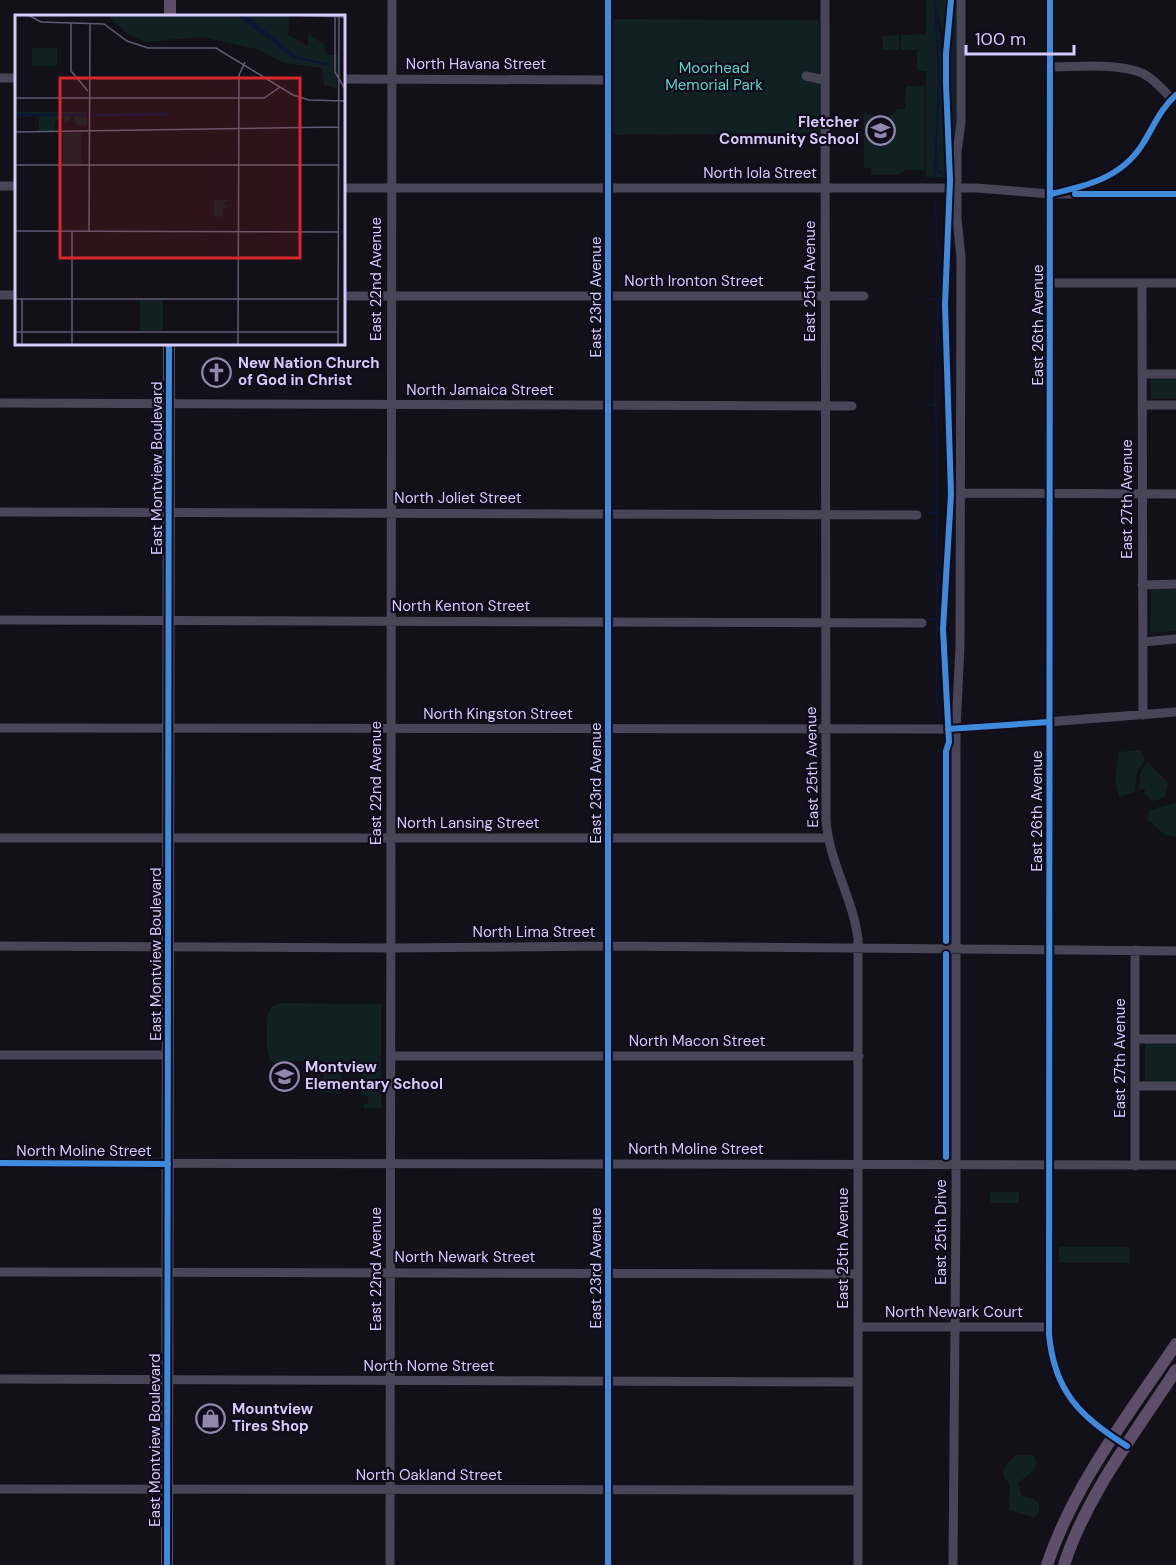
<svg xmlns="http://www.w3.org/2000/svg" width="1176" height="1565" font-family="'DM Sans',sans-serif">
  <rect width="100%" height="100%" fill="#121018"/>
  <path fill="#102023" d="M 926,0 L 949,0 L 945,46 L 937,8 L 944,76 L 945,177 L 926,177 L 926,71 L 917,71 L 917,51 L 926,50 L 901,50 L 901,35 L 926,34 Z
    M 953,0 L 956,0 L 956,125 L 952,149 L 949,150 L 948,76 Z
    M 608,19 L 819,20 L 820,133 L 608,135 Z
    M 899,35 L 899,50 L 883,50 L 883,36 Z
    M 906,86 L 924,86 L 924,170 L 906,170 L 898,175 L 871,175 L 871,168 L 864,168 L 864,111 C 876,119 888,121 898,109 L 905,109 Z
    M 1151,377 L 1176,377 L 1176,399 L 1151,399 Z
    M 1151,589 L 1176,589 L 1176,631 L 1150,633 Z
    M 1141,750 L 1145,759 L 1137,773 L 1135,792 L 1119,797 L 1115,779 L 1119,752 Z
    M 1147,762 L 1168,782 L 1164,798 L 1153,801 L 1144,794 L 1145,789 L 1139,789 L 1140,774 Z
    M 1176,803 L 1176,837 L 1165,835 L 1147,819 L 1150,810 Z
    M 281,1003 L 381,1004 L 381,1108 L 364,1108 L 364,1104 L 368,1103 L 368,1096 L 361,1095 L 361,1068 L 346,1068 L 345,1062 L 329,1062 L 329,1065 L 341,1065 L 341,1094 L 323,1092 L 323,1061 L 287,1061 L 286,1065 C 264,1068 267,1046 267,1030 C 267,1024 266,1016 269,1011 C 272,1005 276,1004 281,1003 Z
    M 1145,1042 L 1176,1042 L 1176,1082 L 1145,1082 Z
    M 990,1192 L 1019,1192 L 1019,1203 L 990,1203 Z
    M 1059,1247 L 1129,1247 L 1130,1263 L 1059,1263 Z
    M 1015,1455 L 1033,1455 L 1037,1463 L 1033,1471 L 1018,1483 L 1022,1496 L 1034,1499 L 1039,1504 L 1039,1514 L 1033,1517 L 1009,1510 L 1010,1484 L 1004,1478 L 1003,1470 Z"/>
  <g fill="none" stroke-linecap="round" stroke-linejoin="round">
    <path stroke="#0c1532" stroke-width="2" d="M 935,0 L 939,78 L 935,176
      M 935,168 L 945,175
      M 935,200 L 939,276 L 935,388 L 937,455 L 937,704 L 942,709
      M 928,299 L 938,299
      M 927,405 L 935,405
      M 928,513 L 937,512
      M 927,619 L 936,619"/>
    <path stroke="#484558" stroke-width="9" d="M 608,0 L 608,1565
      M 825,0 L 826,820 C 829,862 853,898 858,939 L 858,1565
      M 1050,0 L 1049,1334 C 1054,1391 1080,1417 1127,1446
      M 1050,67 C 1076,67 1120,62 1144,74 C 1155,80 1163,90 1172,99
      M 806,76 L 825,80
      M 0,78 L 16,78
      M 344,79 L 608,80
      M 0,186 L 16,186
      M 344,188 L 976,188 L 1051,194 L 1176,194
      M 1070,189 C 1100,183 1128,169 1144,142 C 1154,125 1161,108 1176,95
      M 1050,283 L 1176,283
      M 1142,283 L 1143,715
      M 0,295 L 16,295
      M 344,296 L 864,296
      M 1142,374 L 1176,374
      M 0,403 L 852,406
      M 1142,405 L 1176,405
      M 960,493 L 1176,494
      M 0,512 L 917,515
      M 1142,585 L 1176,584
      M 0,620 L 922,623
      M 1143,642 L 1176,639
      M 0,728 L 956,729 L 1176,712
      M 0,838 L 828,838
      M 0,946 L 391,948 L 608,946 L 1176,951
      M 1135,1039 L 1176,1039
      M 0,1055 L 168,1055
      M 391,1056 L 859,1056
      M 1135,1086 L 1176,1086
      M 0,1163 L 1176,1165
      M 1135,1166 L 1135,950
      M 0,1272 L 858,1274
      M 858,1327 L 1049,1327
      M 0,1379 L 858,1382
      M 0,1489 L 858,1490
      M 390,1565 L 392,0
      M 953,1565 L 956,1205 L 956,729 L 960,646 L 961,258 L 957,218 L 957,153 L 961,122 L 961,0"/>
    <path stroke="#5d4e6a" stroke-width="12" d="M 170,0 L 170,16
      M 167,1565 L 169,344
      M 1047,1565 C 1074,1484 1129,1414 1176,1344
      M 1064,1565 C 1087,1494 1136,1432 1176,1370"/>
    <defs>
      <path id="cycleway" d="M 608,0 L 608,1565
        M 1050,0 L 1049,1334 C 1054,1391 1080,1417 1127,1446
        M 1051,194 C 1086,186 1121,178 1142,145 C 1153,128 1160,109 1176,95
        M 1075,194 L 1176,194
        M 948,729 L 1049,722
        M 946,941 L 946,751 L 949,742 L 943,629 L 951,494 L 945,305 L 950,180 L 946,84 L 946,54 L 951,0
        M 946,1157 L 946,954
        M 0,1163 L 168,1164
        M 167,1565 L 169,344"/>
    </defs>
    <use href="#cycleway" stroke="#110c1b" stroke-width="10"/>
    <use href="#cycleway" stroke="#408adc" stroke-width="6"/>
  </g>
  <defs>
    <symbol id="school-ring" viewBox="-11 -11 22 22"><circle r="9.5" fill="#110c1b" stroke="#9189ac" stroke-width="1.5"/><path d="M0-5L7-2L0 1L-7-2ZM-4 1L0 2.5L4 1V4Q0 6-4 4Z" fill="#9189ac"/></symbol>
    <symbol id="church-ring" viewBox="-11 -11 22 22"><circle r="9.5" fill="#110c1b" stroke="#9189ac" stroke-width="1.5"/><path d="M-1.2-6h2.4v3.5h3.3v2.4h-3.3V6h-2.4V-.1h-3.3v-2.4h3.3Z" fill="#9189ac"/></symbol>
    <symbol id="shop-ring" viewBox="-11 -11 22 22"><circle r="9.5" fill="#110c1b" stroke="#9189ac" stroke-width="1.5"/><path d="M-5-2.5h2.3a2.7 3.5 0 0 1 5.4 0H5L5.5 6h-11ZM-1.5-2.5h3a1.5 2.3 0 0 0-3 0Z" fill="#9189ac"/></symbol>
  </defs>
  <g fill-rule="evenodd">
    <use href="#school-ring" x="864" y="114" width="33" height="33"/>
    <use href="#church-ring" x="200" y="356" width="33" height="33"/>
    <use href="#school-ring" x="268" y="1060" width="33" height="33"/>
    <use href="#shop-ring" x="194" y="1402" width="33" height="33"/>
  </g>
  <g text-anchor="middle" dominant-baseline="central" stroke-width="4.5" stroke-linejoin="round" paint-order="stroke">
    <g font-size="15" fill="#d6cafb" stroke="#110c1b">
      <text x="476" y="64">North Havana Street</text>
      <text x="760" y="173">North Iola Street</text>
      <text transform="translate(376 279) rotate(-90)">East 22nd Avenue</text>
      <text x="694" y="281">North Ironton Street</text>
      <text transform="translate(810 281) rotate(-90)">East 25th Avenue</text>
      <text transform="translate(596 297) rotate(-90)">East 23rd Avenue</text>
      <text transform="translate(1038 325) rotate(-90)">East 26th Avenue</text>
      <text x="480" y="390">North Jamaica Street</text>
      <text transform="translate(157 468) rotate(-90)">East Montview Boulevard</text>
      <text x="458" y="498">North Joliet Street</text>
      <text transform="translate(1127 499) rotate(-90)">East 27th Avenue</text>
      <text x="461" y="606">North Kenton Street</text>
      <text x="498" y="714">North Kingston Street</text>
      <text transform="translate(812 767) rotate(-91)">East 25th Avenue</text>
      <text transform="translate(376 783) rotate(-90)">East 22nd Avenue</text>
      <text transform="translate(596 783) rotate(-90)">East 23rd Avenue</text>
      <text transform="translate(1037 811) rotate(-90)">East 26th Avenue</text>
      <text x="468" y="823">North Lansing Street</text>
      <text x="534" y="932">North Lima Street</text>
      <text transform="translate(156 954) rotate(-90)">East Montview Boulevard</text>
      <text x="697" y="1041">North Macon Street</text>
      <text transform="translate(1120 1058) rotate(-90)">East 27th Avenue</text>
      <text x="696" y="1149">North Moline Street</text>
      <text x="84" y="1151">North Moline Street</text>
      <text transform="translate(941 1232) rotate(-90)">East 25th Drive</text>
      <text transform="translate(843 1248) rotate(-90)">East 25th Avenue</text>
      <text x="465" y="1257">North Newark Street</text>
      <text transform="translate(596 1268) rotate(-90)">East 23rd Avenue</text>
      <text transform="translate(376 1269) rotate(-90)">East 22nd Avenue</text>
      <text x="954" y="1312">North Newark Court</text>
      <text x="429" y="1366">North Nome Street</text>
      <text transform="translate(155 1440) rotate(-90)">East Montview Boulevard</text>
      <text x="429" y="1475">North Oakland Street</text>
    </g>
    <g font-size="15" fill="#5cd5c6" stroke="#110c1b">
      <text x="714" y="68">Moorhead<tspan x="714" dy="17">Memorial Park</tspan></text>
    </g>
    <g font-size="15" font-weight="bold" fill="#d6cafb" stroke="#110c1b" text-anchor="start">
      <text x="859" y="122" text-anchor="end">Fletcher<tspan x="859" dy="17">Community School</tspan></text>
      <text x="238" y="363">New Nation Church<tspan x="238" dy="17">of God in Christ</tspan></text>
      <text x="305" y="1067">Montview<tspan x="305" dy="17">Elementary School</tspan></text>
      <text x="232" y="1409">Mountview<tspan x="232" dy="17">Tires Shop</tspan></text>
    </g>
  </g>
  <g transform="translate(15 15)">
    <rect width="330" height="330" fill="#121018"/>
    <path d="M 92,0 L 271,0 L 275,3 L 273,20 L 293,31 L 293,19 L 309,29 L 311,40 L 323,40 L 322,74 L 309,70 L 306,53 L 268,48 L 245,35 L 187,22 L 130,27 L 113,20 ZM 17,33 L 42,33 L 42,51 L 17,51 ZM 0,97 L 68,97 L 72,98 L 72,110 L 62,111 L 58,101 L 51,108 L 47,101 L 40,108 L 40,116 L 24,116 L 24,101 L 22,106 L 21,101 L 2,103 ZM 48,118 L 66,118 L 66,150 L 48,150 ZM 199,185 L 215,185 L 209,188 L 213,192 L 208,194 L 207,202 L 199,201 ZM 125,285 L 148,285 L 148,316 L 125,316 Z" fill="#102023"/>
    <path d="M 221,0 L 230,0 L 242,9 L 282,42 L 315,49 L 315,51 L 279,43 Z" fill="#0c1532"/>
    <path fill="none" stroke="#0c1532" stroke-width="3" d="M 0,100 L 72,100M 77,100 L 154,99"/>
    <path fill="none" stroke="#605a73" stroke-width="1.5" d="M 13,0 L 26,7 L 89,9 L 112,26 L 133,33 L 201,33 L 278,80 L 294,85 L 330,86M 275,0 L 330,2M 320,0 L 320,57 L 330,74M 56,8 L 56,56 L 73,76M 0,83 L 249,83 L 265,72M 0,117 L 324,112M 0,150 L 323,150M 0,216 L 324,217M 74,216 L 75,8M 0,284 L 323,284M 0,317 L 323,317M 7,330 L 7,284M 57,330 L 57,217M 223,330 L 224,60 L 230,47M 323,330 L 324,0"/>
    <path fill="#d62828" fill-opacity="0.15" stroke="#d62828" stroke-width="3" d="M 45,63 L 285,63 L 285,243 L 45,243 Z"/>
    <rect width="330" height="330" fill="none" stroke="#d6cafb" stroke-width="3"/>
  </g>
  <path d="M966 45v9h108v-9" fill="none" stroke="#d6cafb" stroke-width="3"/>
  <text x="975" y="45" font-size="18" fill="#d6cafb" stroke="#110c1b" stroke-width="4.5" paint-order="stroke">100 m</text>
</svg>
